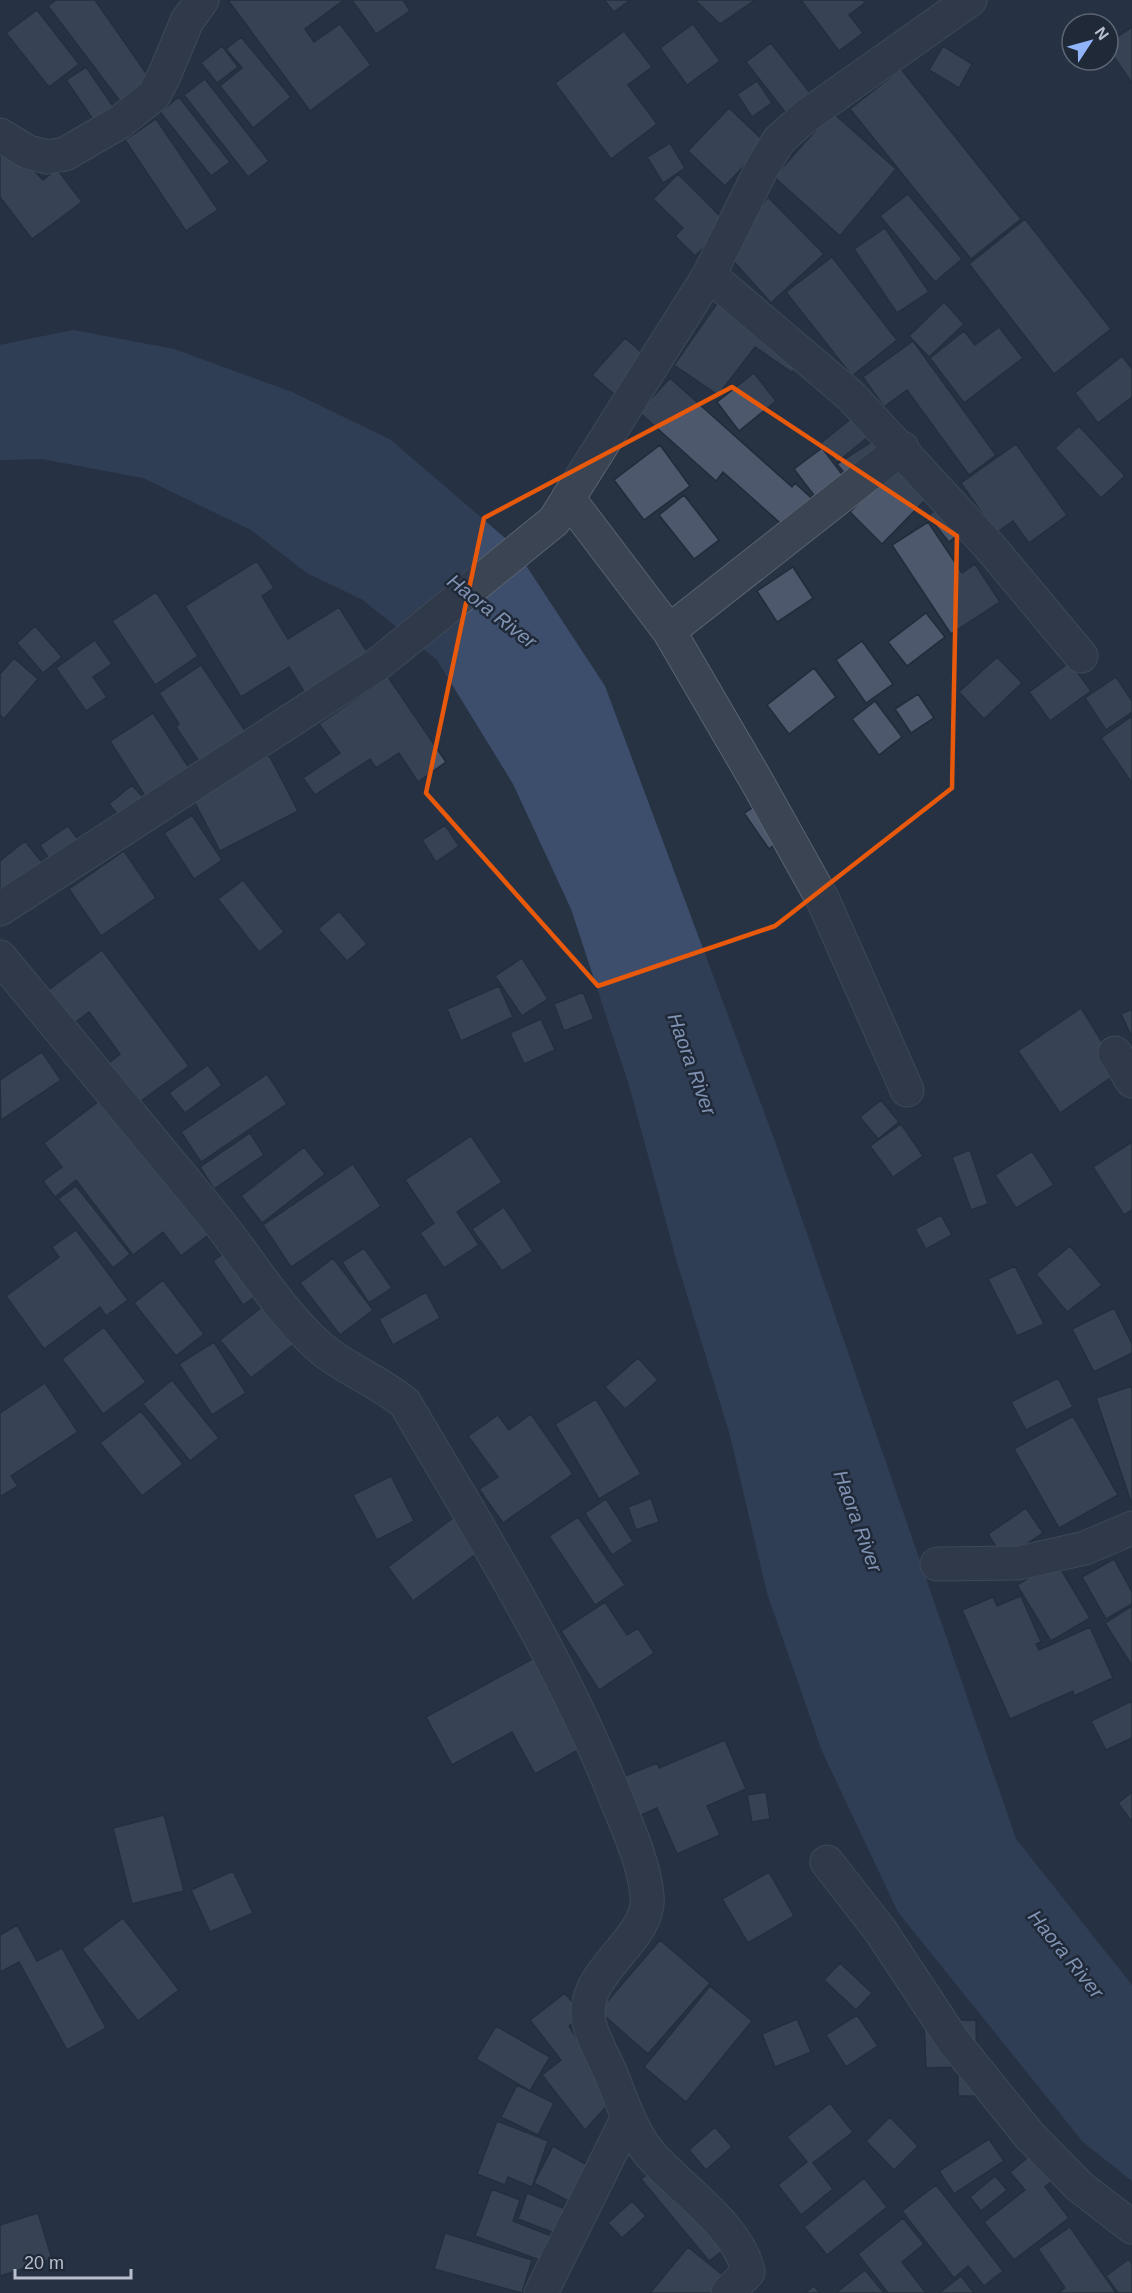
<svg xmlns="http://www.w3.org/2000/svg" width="1132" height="2293" font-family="Arial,sans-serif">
  <rect width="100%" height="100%" fill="#273243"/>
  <path fill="#3d4e6c" d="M 73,330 L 174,349 L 292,392 L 391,440 L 512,544 L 605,686 L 777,1147 L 1016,1839 L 1132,1985 L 1132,2181 L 1083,2142 L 898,1912 L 822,1751 L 767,1593 L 730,1435 L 677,1262 L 629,1085 L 571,909 L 513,784 L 437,660 L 363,600 L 307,573 L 251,530 L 143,478 L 42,459 L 0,460 L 0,345 Z"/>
  <path fill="#4e586c" stroke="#222b3a" stroke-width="1.5" d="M 56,0 L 95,0 L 153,83 L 126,109 L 48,6 Z
    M 228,0 L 344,0 L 305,29 L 314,42 L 340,24 L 371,65 L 310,111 Z
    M 352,0 L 403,0 L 410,11 L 376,34 Z
    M 604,0 L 630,0 L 614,12 Z
    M 695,0 L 755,0 L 720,24 Z
    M 801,0 L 863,0 L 865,3 L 849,15 L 863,33 L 839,51 Z
    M 37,10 L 79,64 L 49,87 L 6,33 Z
    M 693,24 L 720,61 L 687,85 L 660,48 Z
    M 1132,27 L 1132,83 L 1108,48 L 1108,43 Z
    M 624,31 L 652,67 L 628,85 L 657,124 L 611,159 L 555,83 Z
    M 241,37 L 291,97 L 253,128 L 220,86 L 242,68 L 226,49 Z
    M 771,43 L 810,93 L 785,112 L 746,62 Z
    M 222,46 L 238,67 L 217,83 L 201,63 Z
    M 943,46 L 972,64 L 959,88 L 929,70 Z
    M 86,67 L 121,118 L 101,131 L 66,80 Z
    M 901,69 L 1021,219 L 971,259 L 850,109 Z
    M 205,79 L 269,161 L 248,177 L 184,95 Z
    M 757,81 L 772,103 L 752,117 L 737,94 Z
    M 179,97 L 230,162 L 211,176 L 160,112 Z
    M 729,108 L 766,143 L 725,186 L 688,151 Z
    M 832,112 L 896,169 L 840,236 L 774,177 Z
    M 156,119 L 218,210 L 186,231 L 125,140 Z
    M 670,143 L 685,168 L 663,183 L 647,157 Z
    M 9,145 L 43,180 L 57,169 L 82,202 L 32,239 L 0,197 L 0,151 Z
    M 678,174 L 728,224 L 695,256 L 675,236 L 683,228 L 653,199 Z
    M 908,194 L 962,259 L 935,282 L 880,216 Z
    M 768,197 L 824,254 L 771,303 L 727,254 Z
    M 1025,219 L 1111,329 L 1054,374 L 969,264 Z
    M 885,228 L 929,292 L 897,313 L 854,249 Z
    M 832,257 L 897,340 L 852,376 L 786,292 Z
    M 720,299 L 795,359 L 793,373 L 755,347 L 718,395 L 674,365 Z
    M 944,302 L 964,324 L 929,357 L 909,336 Z
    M 999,327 L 1023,358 L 964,403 L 930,358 L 964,331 L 975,345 Z
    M 625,338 L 648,358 L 616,396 L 592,375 Z
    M 913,341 L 996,455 L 969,475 L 907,390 L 884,407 L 863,377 Z
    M 1122,356 L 1132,369 L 1132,397 L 1098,423 L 1075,393 Z
    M 754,373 L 776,401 L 739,431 L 717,402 Z
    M 670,378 L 792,487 L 795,483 L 821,507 L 788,530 L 723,472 L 716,481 L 639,412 Z
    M 863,409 L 878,429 L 837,462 L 821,443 Z
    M 1079,426 L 1125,476 L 1101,498 L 1055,448 Z
    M 882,435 L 895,449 L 851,481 L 837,464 Z
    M 1016,444 L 1067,515 L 1029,543 L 1013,521 L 996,533 L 961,483 Z
    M 660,445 L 690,486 L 644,520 L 614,480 Z
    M 822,448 L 844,477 L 816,498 L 794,469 Z
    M 903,457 L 936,489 L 882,544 L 850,512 Z
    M 684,495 L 719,540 L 694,559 L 659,515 Z
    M 945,502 L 966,528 L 949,542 L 928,516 Z
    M 928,522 L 962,573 L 975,564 L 1000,602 L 951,634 L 892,545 Z
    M 257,561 L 274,588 L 262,596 L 288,639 L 339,607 L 371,658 L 308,698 L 289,667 L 241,697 L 185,606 Z
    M 793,567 L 813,598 L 777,622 L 757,591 Z
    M 156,592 L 198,656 L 155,685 L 112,621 Z
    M 926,613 L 945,637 L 907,666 L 888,642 Z
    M 35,626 L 62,657 L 43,673 L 17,643 Z
    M 95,640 L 112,664 L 93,677 L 107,697 L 86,711 L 56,668 Z
    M 862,641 L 893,684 L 866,703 L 836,660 Z
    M 997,657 L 1022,683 L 984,719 L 959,692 Z
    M 14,658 L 38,679 L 4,719 L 0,715 L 0,674 Z
    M 1070,662 L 1091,691 L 1050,721 L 1029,692 Z
    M 201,665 L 248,735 L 202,766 L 176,727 L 179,724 L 159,693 Z
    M 814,668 L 836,697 L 789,734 L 767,705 Z
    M 388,677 L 446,762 L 418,782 L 399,753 L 376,768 L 370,759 L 315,795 L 303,778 L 340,753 L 319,724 Z
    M 1116,677 L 1132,701 L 1132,712 L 1106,730 L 1085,698 Z
    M 918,694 L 934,718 L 911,733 L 895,709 Z
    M 875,701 L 902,737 L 879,755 L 852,719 Z
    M 153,713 L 193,774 L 149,802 L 110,741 Z
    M 1132,716 L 1132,783 L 1101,738 Z
    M 269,755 L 298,811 L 220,851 L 192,797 Z
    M 132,785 L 146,801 L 123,821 L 109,804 Z
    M 763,801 L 782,838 L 769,849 L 744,813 Z
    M 192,815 L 222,860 L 194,879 L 164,833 Z
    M 445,825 L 459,846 L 436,862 L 422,840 Z
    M 68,826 L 82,845 L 53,865 L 40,845 Z
    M 25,841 L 49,871 L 0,900 L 0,861 Z
    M 124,851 L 156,898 L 101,936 L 69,889 Z
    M 243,880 L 284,932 L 259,952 L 218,899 Z
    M 339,911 L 367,944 L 347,961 L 318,929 Z
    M 102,950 L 189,1066 L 134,1106 L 104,1067 L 120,1054 L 89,1012 L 73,1024 L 47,991 Z
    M 522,958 L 548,999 L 522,1016 L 495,976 Z
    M 499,986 L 513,1017 L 461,1041 L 447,1009 Z
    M 583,992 L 594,1019 L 564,1031 L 554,1004 Z
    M 1081,1008 L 1120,1071 L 1060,1113 L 1018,1051 Z
    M 1132,1009 L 1132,1037 L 1121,1014 Z
    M 541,1019 L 555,1050 L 524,1064 L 510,1033 Z
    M 42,1052 L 61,1080 L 1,1120 L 0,1080 Z
    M 208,1065 L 222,1085 L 185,1113 L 169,1093 Z
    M 267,1074 L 287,1104 L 201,1162 L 181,1132 Z
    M 107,1095 L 211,1233 L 181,1256 L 163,1232 L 133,1255 L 76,1180 L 55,1197 L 43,1181 L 62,1167 L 44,1143 Z
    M 881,1100 L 899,1122 L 878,1139 L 860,1117 Z
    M 901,1124 L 923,1156 L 893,1177 L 870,1146 Z
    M 250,1133 L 264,1155 L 214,1189 L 200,1167 Z
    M 471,1136 L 502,1182 L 457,1212 L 479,1245 L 444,1268 L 420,1233 L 434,1223 L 405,1180 Z
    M 1132,1142 L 1132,1210 L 1124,1215 L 1093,1167 Z
    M 304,1147 L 325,1174 L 262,1223 L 241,1196 Z
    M 970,1150 L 988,1204 L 971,1210 L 952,1157 Z
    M 1032,1151 L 1054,1185 L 1016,1208 L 995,1175 Z
    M 353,1164 L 381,1206 L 291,1267 L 263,1225 Z
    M 76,1186 L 130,1254 L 113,1268 L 58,1199 Z
    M 504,1207 L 533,1251 L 502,1271 L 472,1229 Z
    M 941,1215 L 952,1235 L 926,1249 L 915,1229 Z
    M 76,1230 L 128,1300 L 106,1316 L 100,1307 L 44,1349 L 6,1296 L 59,1257 L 52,1247 Z
    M 1070,1246 L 1102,1285 L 1067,1312 L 1036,1274 Z
    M 231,1248 L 262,1292 L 243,1305 L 213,1261 Z
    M 364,1248 L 392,1288 L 369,1303 L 342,1262 Z
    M 333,1258 L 373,1310 L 340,1335 L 300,1283 Z
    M 1015,1266 L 1044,1324 L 1017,1336 L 988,1279 Z
    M 163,1280 L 204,1334 L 176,1356 L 134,1303 Z
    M 426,1292 L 440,1318 L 393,1345 L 379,1319 Z
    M 267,1303 L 298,1341 L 251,1378 L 220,1340 Z
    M 1114,1308 L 1132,1344 L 1132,1353 L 1094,1372 L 1072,1329 Z
    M 104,1327 L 146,1382 L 103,1414 L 62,1359 Z
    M 214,1342 L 246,1393 L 212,1415 L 179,1364 Z
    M 638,1358 L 658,1380 L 625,1409 L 605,1387 Z
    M 1058,1378 L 1073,1407 L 1026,1430 L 1011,1402 Z
    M 172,1380 L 219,1438 L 190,1461 L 143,1404 Z
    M 45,1383 L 78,1432 L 11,1476 L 18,1486 L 0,1497 L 0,1413 Z
    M 1132,1386 L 1132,1505 L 1096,1398 Z
    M 596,1399 L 641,1474 L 599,1499 L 555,1424 Z
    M 141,1411 L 183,1464 L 142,1496 L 100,1443 Z
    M 531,1414 L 573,1474 L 503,1523 L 479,1489 L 498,1477 L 468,1436 L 498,1415 L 509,1430 Z
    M 1073,1416 L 1118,1495 L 1059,1528 L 1014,1449 Z
    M 391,1476 L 414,1521 L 377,1540 L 353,1495 Z
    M 651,1498 L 659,1522 L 636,1530 L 628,1507 Z
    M 606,1499 L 633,1541 L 612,1555 L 585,1513 Z
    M 1026,1508 L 1043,1533 L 1004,1559 L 988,1534 Z
    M 454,1517 L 480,1551 L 413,1601 L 388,1567 Z
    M 578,1517 L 625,1585 L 595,1605 L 549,1536 Z
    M 1114,1559 L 1132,1592 L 1132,1604 L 1106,1619 L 1082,1577 Z
    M 1056,1561 L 1090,1618 L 1051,1641 L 1017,1585 Z
    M 1021,1596 L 1041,1642 L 1036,1644 L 1039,1650 L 1090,1627 L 1113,1678 L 1074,1696 L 1073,1691 L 1010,1719 L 962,1610 L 993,1597 L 997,1606 Z
    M 605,1602 L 627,1635 L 638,1628 L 654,1653 L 599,1690 L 561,1631 Z
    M 1132,1606 L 1132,1666 L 1105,1623 Z
    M 538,1656 L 587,1745 L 535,1774 L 512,1732 L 452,1765 L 426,1717 Z
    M 1132,1701 L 1132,1738 L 1106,1750 L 1091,1721 Z
    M 725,1740 L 746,1789 L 707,1806 L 720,1835 L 677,1854 L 657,1808 L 637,1817 L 620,1778 L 657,1763 L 659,1768 Z
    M 766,1792 L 770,1819 L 752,1822 L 747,1795 Z
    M 1132,1792 L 1132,1822 L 1118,1803 Z
    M 164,1815 L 184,1891 L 132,1904 L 113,1828 Z
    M 233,1871 L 253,1913 L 210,1932 L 191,1890 Z
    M 769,1872 L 794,1916 L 748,1943 L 722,1899 Z
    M 123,1918 L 179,1990 L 138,2021 L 82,1949 Z
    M 17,1925 L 37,1961 L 62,1948 L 106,2028 L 67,2050 L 19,1962 L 0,1972 L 0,1935 Z
    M 660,1940 L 710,1983 L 648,2054 L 599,2011 Z
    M 840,1963 L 872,1993 L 856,2010 L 824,1980 Z
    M 710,1986 L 752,2021 L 686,2102 L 644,2067 Z
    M 565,1993 L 583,2016 L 569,2026 L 613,2099 L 585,2130 L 542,2075 L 561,2060 L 530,2020 Z
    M 857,2015 L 878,2046 L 846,2067 L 826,2035 Z
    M 797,2019 L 811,2052 L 775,2067 L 762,2034 Z
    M 976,2020 L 977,2096 L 958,2096 L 958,2067 L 926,2068 L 924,2021 Z
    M 496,2026 L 550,2057 L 530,2091 L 476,2059 Z
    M 517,2085 L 554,2103 L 538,2135 L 501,2117 Z
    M 830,2103 L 853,2132 L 813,2163 L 833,2189 L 801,2215 L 778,2185 L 807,2162 L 787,2137 Z
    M 890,2117 L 918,2146 L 894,2170 L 866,2141 Z
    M 497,2121 L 548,2141 L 532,2187 L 508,2177 L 505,2185 L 477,2174 Z
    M 715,2127 L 732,2147 L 706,2170 L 689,2150 Z
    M 989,2139 L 1004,2161 L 954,2194 L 939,2171 Z
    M 553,2146 L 598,2171 L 580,2207 L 534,2183 Z
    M 1038,2149 L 1059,2176 L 1045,2187 L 1069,2218 L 1014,2260 L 984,2222 L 1025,2190 L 1010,2172 Z
    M 655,2169 L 729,2246 L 709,2261 L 641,2179 Z
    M 995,2176 L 1007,2190 L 981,2211 L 970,2197 Z
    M 864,2178 L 887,2207 L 827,2255 L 804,2227 Z
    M 936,2185 L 1003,2271 L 984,2286 L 968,2266 L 954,2278 L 902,2211 Z
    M 492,2189 L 520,2200 L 513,2221 L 562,2240 L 553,2265 L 475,2236 Z
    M 527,2193 L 575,2213 L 565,2237 L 518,2219 Z
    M 632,2201 L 646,2216 L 622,2238 L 608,2223 Z
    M 38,2213 L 52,2259 L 0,2276 L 0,2225 Z
    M 903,2218 L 924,2244 L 902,2262 L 926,2293 L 888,2293 L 858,2254 Z
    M 1070,2227 L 1116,2293 L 1058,2293 L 1065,2288 L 1038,2249 Z
    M 445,2233 L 532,2260 L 522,2293 L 434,2269 Z
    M 688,2247 L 730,2281 L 718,2293 L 650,2293 Z
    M 1129,2259 L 1132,2264 L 1132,2293 L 1118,2293 L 1106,2276 Z
    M 865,2270 L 884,2293 L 836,2293 Z
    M 961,2276 L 974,2293 L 939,2293 Z
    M 814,2286 L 820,2293 L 805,2293 Z"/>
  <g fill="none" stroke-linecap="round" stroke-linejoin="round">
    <defs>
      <path id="minor" d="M 0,135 L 28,152 L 47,157 L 65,154 L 120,122 L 154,95 L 164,76 L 187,21 L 202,0
        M 709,275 L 851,396 L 990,547 L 1081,656
        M 568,498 L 669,631 L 756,780 L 823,900 L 907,1090
        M 669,631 L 902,448
        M 0,909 L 378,664 L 554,521 L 709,275 L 762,168 L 779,140 L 806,116 L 970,0
        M 0,957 C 71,1043 142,1128 212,1214 C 246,1255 273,1302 311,1339 C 337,1366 376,1379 405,1403 C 479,1529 558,1655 613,1791 C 626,1825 643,1858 647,1895 C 653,1943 569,1975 592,2032 C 597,2046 605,2060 611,2074 C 622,2101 631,2131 650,2154 C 679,2188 740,2227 748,2272 L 728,2293
        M 1115,1053 L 1132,1081
        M 937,1564 L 1019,1563 L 1085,1548 L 1132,1528
        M 827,1862 L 880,1930 L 954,2042 L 1029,2135 L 1080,2187 L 1132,2227
        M 541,2293 L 628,2117"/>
    </defs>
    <use href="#minor" stroke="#5a6270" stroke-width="35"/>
    <use href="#minor" stroke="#3b4453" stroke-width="33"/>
  </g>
  <path d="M0 0H1132V2293H0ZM 732,387 L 957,536 L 952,788 L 775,926 L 598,986 L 426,793 L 484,518 Z" fill="#273243" fill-opacity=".55" fill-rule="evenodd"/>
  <path fill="none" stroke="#e8590c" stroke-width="4.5" stroke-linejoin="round" d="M 732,387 L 957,536 L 952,788 L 775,926 L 598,986 L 426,793 L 484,518 Z"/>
  <g text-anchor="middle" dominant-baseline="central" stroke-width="5" stroke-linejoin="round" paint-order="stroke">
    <g font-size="20" font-style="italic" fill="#8093b3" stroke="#202938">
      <text transform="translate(492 611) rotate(38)">Haora River</text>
      <text transform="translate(692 1064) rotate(70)">Haora River</text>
      <text transform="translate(858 1521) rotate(70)">Haora River</text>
      <text transform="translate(1066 1954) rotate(51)">Haora River</text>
    </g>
  </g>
  <g transform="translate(1090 42) rotate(54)"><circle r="28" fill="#202938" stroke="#5d6574" stroke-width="1.5"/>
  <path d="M0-4.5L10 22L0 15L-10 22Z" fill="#91b4f9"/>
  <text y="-9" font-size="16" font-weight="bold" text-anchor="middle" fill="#b9bfcd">N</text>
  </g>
  <path d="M15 2269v9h116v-9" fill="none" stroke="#b9bfcd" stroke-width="3"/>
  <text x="24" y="2269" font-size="18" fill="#b9bfcd" stroke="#202938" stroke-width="4.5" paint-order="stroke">20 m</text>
</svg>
